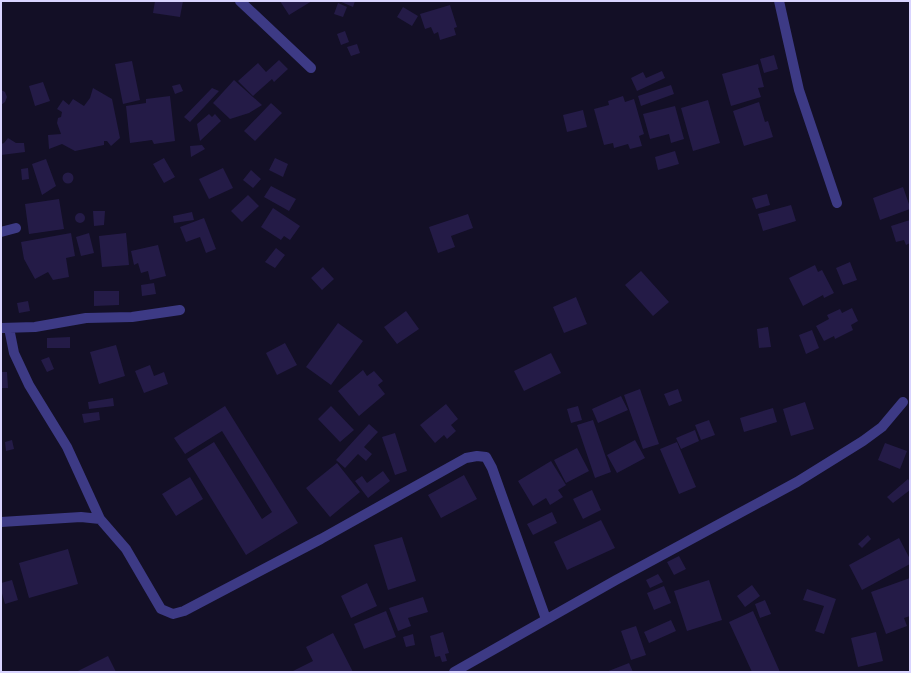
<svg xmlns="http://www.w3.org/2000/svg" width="911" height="673" font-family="'Nunito Sans',sans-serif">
  <rect width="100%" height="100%" fill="#130f26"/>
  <path fill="#241b47" d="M 155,1 L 183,1 L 180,17 L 153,13 Z
    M 280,1 L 312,1 L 289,15 Z
    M 339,1 L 355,1 L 353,7 Z
    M 338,3 L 347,7 L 343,17 L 334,14 Z
    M 450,5 L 457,27 L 454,28 L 456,35 L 440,40 L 438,32 L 434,34 L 431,27 L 425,29 L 420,14 Z
    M 403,7 L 418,16 L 412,26 L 397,17 Z
    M 345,31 L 349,42 L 341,45 L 337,34 Z
    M 357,44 L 360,53 L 351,56 L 347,47 Z
    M 774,55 L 778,69 L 764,73 L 760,59 Z
    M 279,60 L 288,69 L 274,82 L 272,79 L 253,96 L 238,81 L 258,63 L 266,72 Z
    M 132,61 L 140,100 L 123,104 L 115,64 Z
    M 758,64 L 764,87 L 758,88 L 761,97 L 731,106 L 722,74 Z
    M 662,71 L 665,78 L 637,91 L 631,78 L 643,72 L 646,78 Z
    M 234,80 L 262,105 L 249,113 L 230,119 L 213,103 Z
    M 43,82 L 50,101 L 35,106 L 29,86 Z
    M 180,84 L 183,91 L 175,94 L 172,86 Z
    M 671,85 L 674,94 L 641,106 L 638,96 Z
    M 93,88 L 112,99 L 120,138 L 111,146 L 107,141 L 104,141 L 104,145 L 75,151 L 62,144 L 49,149 L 48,135 L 61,134 L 57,123 L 58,118 L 61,117 L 62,112 L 57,109 L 63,100 L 69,105 L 73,99 L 84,106 L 90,98 Z
    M 212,88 L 219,91 L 190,122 L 184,117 Z
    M 1,90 L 5,92 L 7,97 L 5,102 L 1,105 Z
    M 170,96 L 175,141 L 154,144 L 152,140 L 130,143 L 126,106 L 146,103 L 146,99 Z
    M 623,96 L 625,102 L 634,99 L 644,134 L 639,136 L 642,146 L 630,149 L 628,144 L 614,148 L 613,143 L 604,145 L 594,109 L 609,105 L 608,101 Z
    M 708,100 L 720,143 L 693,151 L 681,108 Z
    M 759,102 L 765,122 L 768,121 L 773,137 L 744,146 L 733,111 Z
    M 271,103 L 282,113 L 255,141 L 244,131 Z
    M 675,106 L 684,139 L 671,143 L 669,134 L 650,139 L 643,114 Z
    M 583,110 L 587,127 L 567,132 L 563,115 Z
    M 209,114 L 212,117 L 215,114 L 221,121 L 200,141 L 197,124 Z
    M 8,138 L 16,143 L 24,143 L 25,152 L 1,155 L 1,144 L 4,143 Z
    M 202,145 L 205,149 L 191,157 L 190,146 Z
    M 675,151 L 679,164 L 658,170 L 655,157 Z
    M 164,158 L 175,177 L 164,183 L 153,164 Z
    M 275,158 L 288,164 L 283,177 L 269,170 Z
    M 46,159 L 56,186 L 42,195 L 32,164 Z
    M 28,168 L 29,179 L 22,180 L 21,169 Z
    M 223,168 L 233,188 L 209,199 L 199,179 Z
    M 251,170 L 261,179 L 253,188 L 243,180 Z
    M62.5 178a5.5 5.5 0 1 1 11 0a5.5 5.5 0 1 1-11 0Z
    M 271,186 L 296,199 L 289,211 L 264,197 Z
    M 903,187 L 910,207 L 910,209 L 880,220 L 873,198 Z
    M 767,194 L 770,205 L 756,209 L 752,198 Z
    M 248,195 L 259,206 L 242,222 L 231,211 Z
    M 59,199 L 64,229 L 29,234 L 25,204 Z
    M 791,205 L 796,221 L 763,231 L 758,214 Z
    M 273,208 L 300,226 L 290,240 L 284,236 L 281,240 L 261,227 Z
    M 93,211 L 105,211 L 104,225 L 94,226 Z
    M 192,212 L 194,220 L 174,223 L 173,216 Z
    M75 218a5 5 0 1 1 10 0a5 5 0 1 1-10 0Z
    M 468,214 L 473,228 L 451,236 L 455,247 L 438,253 L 429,227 Z
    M 204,218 L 216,249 L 206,253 L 200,237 L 186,242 L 180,227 Z
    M 910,220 L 910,243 L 906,245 L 904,240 L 896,242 L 891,226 Z
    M 71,233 L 75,256 L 66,258 L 69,277 L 53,280 L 48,272 L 35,279 L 24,259 L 21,242 Z
    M 89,233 L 94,253 L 81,256 L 76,237 Z
    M 126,233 L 129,265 L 102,267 L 99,236 Z
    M 158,245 L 166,276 L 150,280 L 148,271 L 141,273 L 138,263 L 134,265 L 131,251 Z
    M 276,248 L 285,255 L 275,268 L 265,262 Z
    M 850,262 L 857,280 L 843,285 L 836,268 Z
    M 815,265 L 818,272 L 822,270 L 834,293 L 824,298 L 823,295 L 803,306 L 789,278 Z
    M 323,267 L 334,279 L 322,290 L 311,278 Z
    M 641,271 L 669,302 L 653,316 L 625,285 Z
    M 154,283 L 156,294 L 142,296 L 141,285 Z
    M 94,291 L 119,291 L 119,305 L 94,306 Z
    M 576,297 L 587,324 L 564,333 L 553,307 Z
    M 28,301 L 30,311 L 19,313 L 17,303 Z
    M 852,308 L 858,321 L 851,325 L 853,330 L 835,339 L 834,336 L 824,341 L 816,326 L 829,319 L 827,315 L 840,309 L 842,313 Z
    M 406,311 L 419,329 L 397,344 L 384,327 Z
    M 338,323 L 363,341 L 331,385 L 306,367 Z
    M 768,327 L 771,347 L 759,348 L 757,329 Z
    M 812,330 L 819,348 L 806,354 L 799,335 Z
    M 70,337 L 70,348 L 47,348 L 47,338 Z
    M 285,343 L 297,365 L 277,375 L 266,353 Z
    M 116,345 L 125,376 L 99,384 L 90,352 Z
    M 551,353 L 561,373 L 524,391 L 514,371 Z
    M 49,357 L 54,369 L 47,372 L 41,360 Z
    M 150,365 L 154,376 L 164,372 L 168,384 L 144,393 L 135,371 Z
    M 363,370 L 367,376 L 374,371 L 383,381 L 378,385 L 385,394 L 359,416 L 338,391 Z
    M 1,372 L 7,372 L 8,388 L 1,388 Z
    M 640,389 L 659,444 L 643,449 L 624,395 Z
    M 678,389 L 682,401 L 669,406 L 664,394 Z
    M 621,396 L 628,410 L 598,423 L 592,409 Z
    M 113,398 L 114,406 L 89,409 L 88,402 Z
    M 805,402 L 814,429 L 791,436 L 783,409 Z
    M 446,404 L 458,419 L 451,425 L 456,431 L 447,439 L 444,435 L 435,443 L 420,425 Z
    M 225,406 L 298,523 L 246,555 L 187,459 L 214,442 L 262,519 L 272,512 L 222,431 L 185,454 L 174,438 Z
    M 331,406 L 354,430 L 340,442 L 318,419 Z
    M 578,406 L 582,420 L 571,423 L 567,409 Z
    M 773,408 L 777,422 L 744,432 L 740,418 Z
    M 99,412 L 100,420 L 84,423 L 82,414 Z
    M 593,420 L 611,472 L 595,478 L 577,425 Z
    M 709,420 L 715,435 L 701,440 L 695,425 Z
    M 369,424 L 378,432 L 364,447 L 372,454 L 366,461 L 358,454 L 345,468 L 336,460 Z
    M 695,430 L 699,441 L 681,449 L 676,438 Z
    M 395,433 L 407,471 L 395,475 L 382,437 Z
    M 12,440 L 14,449 L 6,451 L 5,442 Z
    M 635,440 L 645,458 L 617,473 L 607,455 Z
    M 677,442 L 696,487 L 679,494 L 660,449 Z
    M 885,443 L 907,451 L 900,469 L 878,460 Z
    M 577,448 L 589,471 L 566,483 L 554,460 Z
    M 551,461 L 566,485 L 558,490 L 563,497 L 550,505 L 546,498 L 533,506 L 518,481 Z
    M 337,463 L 360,492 L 330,517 L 306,488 Z
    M 383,471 L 390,481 L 368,498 L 355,481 L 362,476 L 367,483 Z
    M 464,475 L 477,499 L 441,518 L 428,495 Z
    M 190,477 L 203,499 L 176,516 L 162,494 Z
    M 908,479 L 910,482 L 910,490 L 893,503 L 887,497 Z
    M 592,490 L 601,510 L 583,519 L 573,499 Z
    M 552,512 L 557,523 L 533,535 L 527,524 Z
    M 601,520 L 615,548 L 567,570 L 554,542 Z
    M 868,535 L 871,539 L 862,548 L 858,544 Z
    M 402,537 L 416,581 L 388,590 L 374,545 Z
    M 899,538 L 910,559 L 910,564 L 862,590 L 849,565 Z
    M 68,549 L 78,584 L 29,598 L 19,563 Z
    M 679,556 L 686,569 L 674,575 L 667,562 Z
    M 658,574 L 663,582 L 650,588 L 646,580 Z
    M 910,578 L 910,616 L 904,618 L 907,626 L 886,634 L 871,592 Z
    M 12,580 L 18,600 L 5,604 L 1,590 L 1,583 Z
    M 709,580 L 722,620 L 687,631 L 674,591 Z
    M 367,583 L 377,606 L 351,618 L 341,596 Z
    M 752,585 L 760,596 L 745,607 L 737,596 Z
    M 664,586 L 671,603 L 654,610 L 647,593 Z
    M 807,589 L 836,599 L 824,634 L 815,631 L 824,606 L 803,600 Z
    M 423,597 L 428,612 L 408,618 L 411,626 L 398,631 L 389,608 Z
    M 765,600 L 771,614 L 760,618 L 755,604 Z
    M 386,611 L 396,637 L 364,649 L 354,624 Z
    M 753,611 L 780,672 L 752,672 L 729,622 Z
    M 671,620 L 676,631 L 649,643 L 644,632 Z
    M 636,626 L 646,655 L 631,660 L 621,631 Z
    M 443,632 L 449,653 L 445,654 L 447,661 L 442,662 L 440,656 L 435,657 L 430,636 Z
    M 876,632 L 883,661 L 858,667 L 851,638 Z
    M 333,633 L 353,672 L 291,672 L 313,661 L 306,647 Z
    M 413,634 L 415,645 L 406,647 L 403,637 Z
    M 108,656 L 116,672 L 76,672 Z
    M 629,663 L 633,672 L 606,672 Z"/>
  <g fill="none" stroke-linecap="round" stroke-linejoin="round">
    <path stroke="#3d3a85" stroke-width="10" d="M 240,1 L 311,68
      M 779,1 L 799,90 L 837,203
      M 1,232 L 16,228
      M 1,328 L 35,327 L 86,318 L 132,317 L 180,310
      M 9,328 L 14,353 L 29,385 L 67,447 L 100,519
      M 1,522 L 81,517 L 100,519 L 126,549 L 161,609 L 173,614 L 184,611 L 321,539 L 466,458 L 477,456 L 486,457 L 492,468 L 546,619
      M 454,672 L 616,580 L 797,482 L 863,441 L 882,427 L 903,402"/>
  </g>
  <rect width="911" height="673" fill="none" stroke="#d9d4ff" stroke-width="4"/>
</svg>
